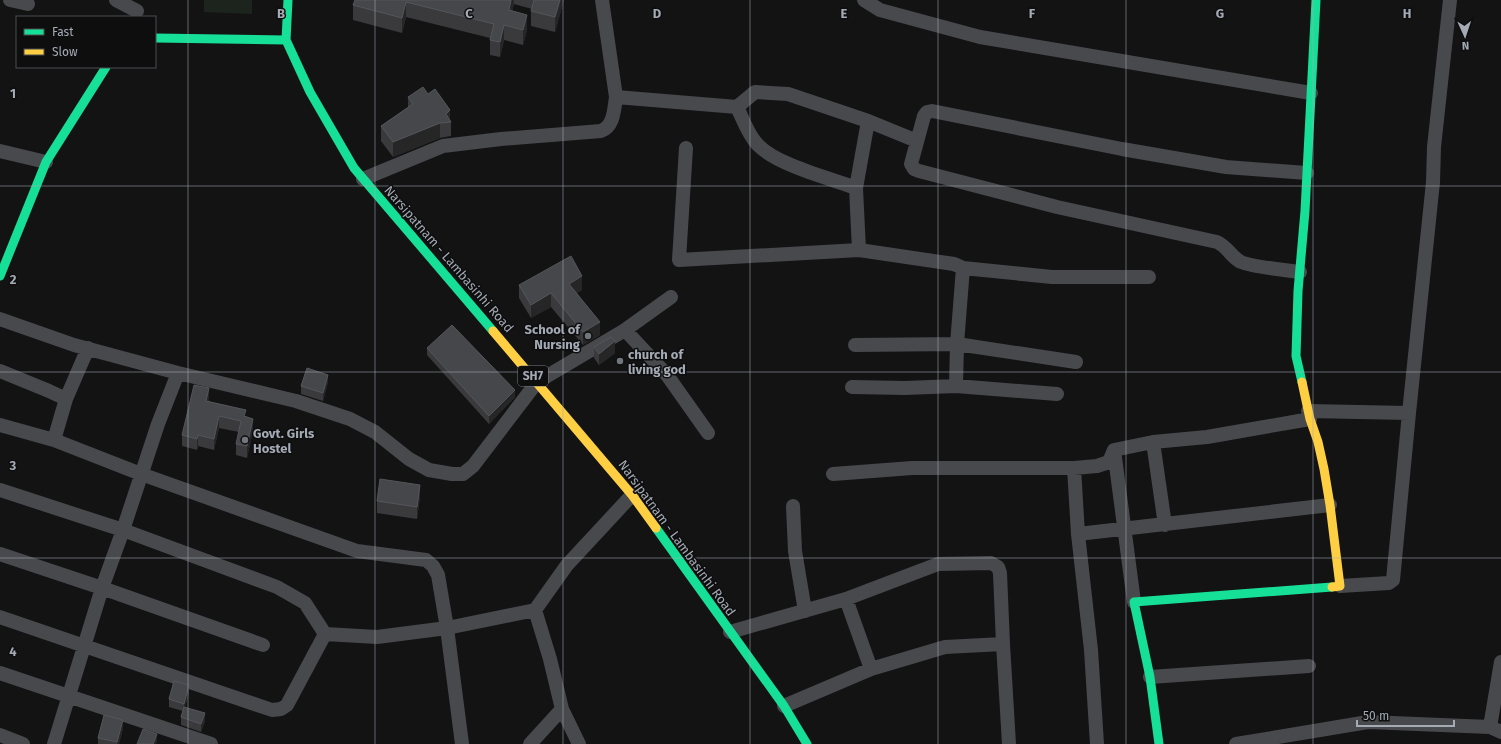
<svg xmlns="http://www.w3.org/2000/svg" width="1501" height="744" font-family="'Fira Sans',sans-serif">
  <rect width="100%" height="100%" fill="#131314"/>
  <path fill="#1d241e" d="M 204,0 L 252,0 L 252,14 L 204,12 Z"/>
  <g fill="none" stroke-linecap="round" stroke-linejoin="round">
    <path stroke="#48494d" stroke-width="14" d="M 10,0 L 28,4
      M 116,0 L 137,11
      M 602,0 L 616,97
      M 864,0 L 880,10 L 980,37 L 1311,93
      M 737,107 C 743,119 748,135 758,145 C 777,165 829,178 856,188
      M 686,148 L 679,260 L 859,250 L 954,264 L 963,268 L 1052,277 L 1149,277
      M 0,151 L 46,162
      M 363,179 L 443,146 L 501,139 L 601,131 C 614,126 614,110 616,97 L 737,107 L 755,92 L 788,94 L 868,121 L 917,141
      M 859,250 L 856,188 L 868,121
      M 1300,272 C 1286,270 1252,267 1241,262 C 1231,257 1228,247 1217,242 L 1057,207 L 919,171 L 914,169 L 911,164 L 924,116 L 927,112 L 932,111 L 1122,149 L 1226,167 L 1307,173
      M 0,319 L 74,345 L 178,373 L 296,401 L 350,419 L 375,432 L 409,459 L 429,470 L 452,474 L 463,474 L 473,466 L 537,382 L 625,330 L 671,297
      M 625,330 L 667,375 L 708,433
      M 855,345 L 957,344 L 1076,362
      M 0,371 L 49,391 L 66,399
      M 956,386 L 957,344 L 963,268
      M 852,387 L 905,388 L 956,386 L 1057,394
      M 1308,411 L 1409,413
      M 0,425 L 54,440 L 141,474 L 357,551 L 426,560 L 433,566 L 438,575 L 447,628 L 462,744
      M 54,440 L 66,399 L 88,348
      M 1153,442 L 1165,525
      M 1074,468 L 1078,534 L 1091,650 L 1097,744
      M 833,474 L 912,468 L 1074,468 L 1097,466 L 1109,462 L 1114,450
      M 0,490 L 123,530 L 277,587 L 305,603 L 325,634
      M 793,506 L 795,551 L 805,611
      M 1078,534 L 1330,505
      M 0,554 L 102,588 L 263,645
      M 1340,586 L 1389,583 L 1393,580 L 1409,413 L 1433,182 L 1434,147 L 1450,0
      M 846,599 L 871,669
      M 1134,602 L 1114,450 L 1153,442 L 1207,437 L 1310,419
      M 0,617 L 272,710 L 281,709 L 287,705 L 325,634
      M 730,632 L 846,599 L 938,564 L 991,563 L 998,567 L 1000,573 L 1003,644 L 1009,744
      M 325,634 L 377,637 L 447,628 L 535,610
      M 0,673 L 211,744
      M 1150,677 L 1309,666
      M 784,706 L 871,669 L 945,647 L 1003,644
      M 562,709 L 579,744
      M 1490,727 L 1501,662
      M 0,735 L 23,744
      M 54,744 L 102,588 L 123,530 L 158,424 L 178,373
      M 530,744 L 562,709 L 550,659 L 535,610 L 567,565 L 632,495
      M 1236,744 L 1368,722 L 1490,727 L 1501,732"/>
    <path stroke="#16e098" stroke-width="9" d="M 288,0 L 286,40 L 310,92 L 354,168 L 493,331
      M 155,38 L 286,40
      M 0,276 L 46,162 L 106,67
      M 1302,382 L 1296,356 L 1298,291 L 1305,211 L 1316,0
      M 656,528 L 784,706 L 807,744
      M 1159,744 L 1150,677 L 1134,602 L 1332,587"/>
    <path stroke="#ffcf43" stroke-width="9" d="M 493,331 L 632,495 L 656,528
      M 1302,382 L 1310,419 L 1318,442 L 1324,469 L 1330,505 L 1340,586 L 1332,587"/>
  </g>
  <path fill="#3a3a3d" d="M 355,0 L 564,0 L 555,32 L 531,26 L 531,11 L 532,9 L 514,4 L 512,11 L 527,30 L 523,45 L 504,40 L 500,57 L 490,55 L 490,38 L 406,17 L 402,33 L 353,20 L 353,5 Z
    M 428,94 L 451,122 L 451,136 L 440,138 L 393,157 L 381,141 L 381,126 L 408,107 L 408,97 Z
    M 519,285 L 582,290 L 577,293 L 600,335 L 583,345 L 551,307 L 531,318 L 519,298 Z
    M 594,347 L 615,353 L 599,365 L 594,358 Z
    M 427,348 L 515,397 L 489,424 L 427,355 Z
    M 328,382 L 323,401 L 301,394 L 301,386 Z
    M 209,399 L 209,401 L 246,417 L 253,430 L 247,458 L 236,455 L 236,444 L 239,432 L 219,428 L 214,450 L 198,446 L 197,450 L 182,446 L 182,435 Z
    M 420,497 L 417,519 L 377,513 L 377,501 Z
    M 189,693 L 185,707 L 205,721 L 201,732 L 181,725 L 181,717 L 183,711 L 169,707 L 169,699 Z
    M 123,728 L 119,744 L 98,744 L 98,738 Z"/>
  <path fill="#262627" d="M 511,0 L 514,0 L 514,4 L 509,25 L 509,10 Z
    M 560,0 L 564,0 L 555,32 L 555,17 Z
    M 406,2 L 406,17 L 402,33 L 402,18 Z
    M 527,15 L 527,30 L 523,45 L 523,30 Z
    M 504,25 L 504,40 L 500,57 L 500,42 Z
    M 450,110 L 450,122 L 446,114 Z
    M 440,123 L 440,138 L 393,157 L 393,142 Z
    M 582,276 L 582,290 L 569,297 L 569,284 Z
    M 551,293 L 551,307 L 531,318 L 531,305 Z
    M 600,322 L 600,335 L 583,345 L 583,332 Z
    M 615,341 L 615,353 L 599,365 L 599,354 Z
    M 328,375 L 328,382 L 323,401 L 323,393 Z
    M 209,388 L 209,399 L 206,412 L 206,401 Z
    M 515,390 L 515,397 L 489,424 L 489,416 Z
    M 219,416 L 219,428 L 214,450 L 214,439 Z
    M 253,419 L 253,430 L 247,458 L 247,446 Z
    M 198,435 L 198,446 L 197,450 L 197,439 Z
    M 420,485 L 420,497 L 417,519 L 417,507 Z
    M 189,685 L 189,693 L 184,711 L 184,704 Z
    M 205,713 L 205,721 L 201,732 L 201,724 Z
    M 123,720 L 123,728 L 119,744 L 117,744 Z
    M 157,734 L 157,742 L 156,744 L 153,744 Z"/>
  <path fill="#45474a" stroke="#54565b" d="M 355,0 L 511,0 L 509,10 L 527,15 L 523,30 L 504,25 L 500,42 L 490,40 L 494,24 L 406,2 L 402,18 L 353,5 Z
    M 534,0 L 560,0 L 555,17 L 531,11 Z
    M 423,87 L 428,94 L 435,89 L 450,110 L 446,114 L 451,122 L 440,123 L 393,142 L 381,126 L 413,104 L 408,97 Z
    M 571,256 L 582,276 L 569,284 L 600,322 L 583,332 L 551,293 L 531,305 L 519,285 Z
    M 452,325 L 515,390 L 489,416 L 427,348 Z
    M 611,337 L 615,341 L 599,354 L 594,347 Z
    M 307,368 L 328,375 L 323,393 L 301,386 Z
    M 194,385 L 209,388 L 206,401 L 246,410 L 244,416 L 253,419 L 247,446 L 236,444 L 241,421 L 219,416 L 214,439 L 198,435 L 197,439 L 182,435 Z
    M 380,479 L 420,485 L 417,507 L 377,501 Z
    M 174,681 L 189,685 L 184,704 L 169,699 Z
    M 184,707 L 205,713 L 201,724 L 181,717 Z
    M 104,715 L 123,720 L 117,742 L 98,738 Z
    M 143,729 L 157,734 L 153,744 L 137,744 Z"/>
  <path fill="none" stroke="#a4abb5" stroke-width="1" stroke-opacity="0.55" d="M 188,0 L 188,744M 375,0 L 375,744M 563,0 L 563,744M 750,0 L 750,744M 938,0 L 938,744M 1126,0 L 1126,744M 1313,0 L 1313,744M 0,186 L 1501,186M 0,372 L 1501,372M 0,558 L 1501,558"/>
  <g fill="#71767d" stroke="#0e0e0f" stroke-width="1.5">
    <circle cx="588" cy="336" r="4"/>
    <circle cx="620" cy="361" r="4"/>
    <circle cx="245" cy="440" r="4"/>
  </g>
  <g text-anchor="middle" dominant-baseline="central" stroke-width="3" stroke-linejoin="round" paint-order="stroke">
    <rect fill="#0e0e0f" stroke="#777c83" stroke-width="1" x="518" y="366" width="30" height="20" rx="3"/>
    <g font-size="12" font-weight="bold" fill="#a4abb5">
      <text x="533" y="376">SH7</text>
    </g>
    <g font-size="13" fill="#a4abb5" stroke="#0e0e0f">
      <text transform="translate(449 259) rotate(49)">Narsipatnam - Lambasinhi Road</text>
      <text transform="translate(677 538) rotate(54)">Narsipatnam - Lambasinhi Road</text>
    </g>
    <g font-size="13" font-weight="bold" fill="#a4abb5" stroke="#0e0e0f" text-anchor="start">
      <text x="580" y="329" text-anchor="end">School of<tspan x="580" dy="15">Nursing</tspan></text>
      <text x="628" y="354">church of<tspan x="628" dy="15">living god</tspan></text>
      <text x="253" y="433">Govt. Girls<tspan x="253" dy="15">Hostel</tspan></text>
    </g>
  </g>
  <g font-size="13" text-anchor="middle" font-weight="bold" fill="#a4abb5" stroke="#0e0e0f" stroke-width="3" stroke-linejoin="round" paint-order="stroke">
    <text x="281" y="18">B</text>
    <text x="469" y="18">C</text>
    <text x="657" y="18">D</text>
    <text x="844" y="18">E</text>
    <text x="1032" y="18">F</text>
    <text x="1220" y="18">G</text>
    <text x="1407" y="18">H</text>
    <text x="13" y="98">1</text>
    <text x="13" y="284">2</text>
    <text x="13" y="470">3</text>
    <text x="13" y="656">4</text>
  </g>
  <rect x="16" y="16" width="140" height="52" fill="#0e0e0f" stroke="#4a4d51"/>
  <rect x="24" y="29" width="20" height="6" fill="#16e098" stroke="#4a4d51"/>
  <text x="52" y="36" font-size="12" fill="#a4abb5">Fast</text>
  <rect x="24" y="49" width="20" height="6" fill="#ffcf43" stroke="#4a4d51"/>
  <text x="52" y="56" font-size="12" fill="#a4abb5">Slow</text>
  <g transform="translate(1465 36) rotate(177)" stroke="#0e0e0f" stroke-width="3" paint-order="stroke">
  <path d="M0-3L7 15L0 10L-7 15Z" fill="#a4abb5"/>
  <text y="-6" font-size="11" font-weight="bold" text-anchor="middle" fill="#a4abb5">N</text>
  </g>
  <path d="M1357 720v6h97v-6" fill="none" stroke="#a4abb5" stroke-width="2"/>
  <text x="1363" y="720" font-size="12" fill="#a4abb5" stroke="#0e0e0f" stroke-width="3" paint-order="stroke">50 m</text>
</svg>
